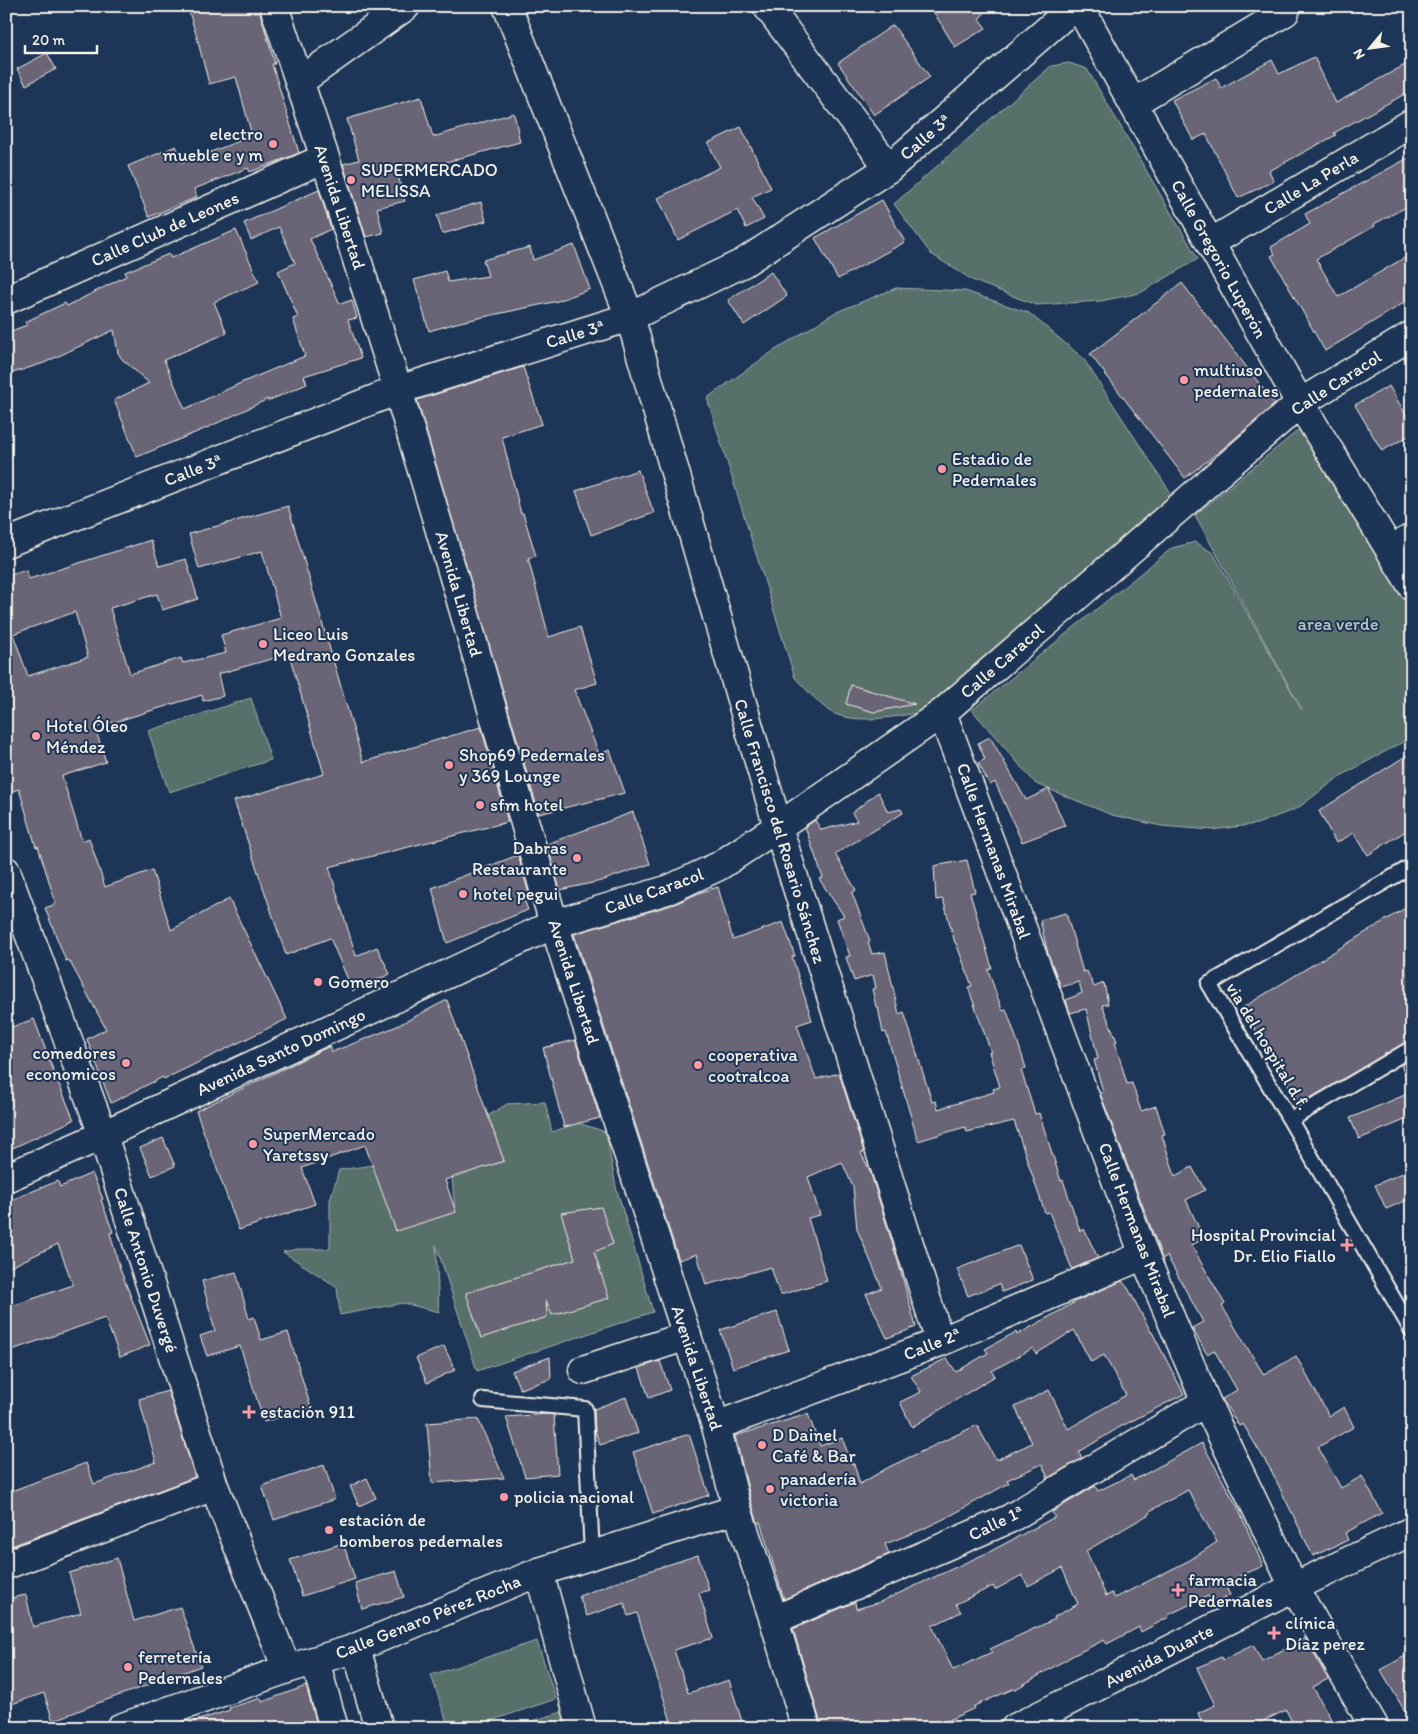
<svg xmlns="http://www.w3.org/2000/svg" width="1418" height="1734" font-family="Itim,sans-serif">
  <rect width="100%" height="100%" fill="#1d3557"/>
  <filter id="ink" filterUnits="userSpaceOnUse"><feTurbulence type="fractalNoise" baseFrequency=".02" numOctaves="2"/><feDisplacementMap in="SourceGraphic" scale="10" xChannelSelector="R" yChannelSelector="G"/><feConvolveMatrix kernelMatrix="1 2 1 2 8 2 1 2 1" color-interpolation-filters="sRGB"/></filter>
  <g filter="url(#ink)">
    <path fill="#596f6b" stroke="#a6b0aa" d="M 1069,63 L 1087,69 L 1198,259 L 1140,293 L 1101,301 L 1036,305 L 974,281 L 931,254 L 894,204 L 1051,66 Z
      M 896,288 L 965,291 L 1029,313 L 1083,358 L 1178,504 L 933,710 C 903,715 856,727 829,711 C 818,703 805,688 795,678 L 707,398 L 772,352 L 834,313 Z
      M 1307,423 L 1412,604 L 1412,737 L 1339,777 L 1298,808 L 1257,824 L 1212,830 L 1161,826 L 1112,815 L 1036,784 L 972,710 L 1172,548 L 1195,542 L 1213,553 L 1302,710 L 1195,515 Z
      M 251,698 L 271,760 L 169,792 L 148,731 Z
      M 545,1102 L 552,1132 L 578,1123 L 606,1132 L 616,1187 L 653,1312 L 477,1371 L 436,1245 L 439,1312 L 403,1303 L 340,1315 L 337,1287 L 283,1252 L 298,1249 L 330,1249 L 330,1200 L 339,1170 L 373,1165 L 455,1212 L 452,1177 L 504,1161 L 488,1116 L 507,1104 Z
      M 537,1641 L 556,1699 L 469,1728 L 449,1728 L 431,1675 Z
      M 562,1712 L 566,1728 L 509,1728 Z"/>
    <path fill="#6a6576" stroke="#f4f1e8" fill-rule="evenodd" d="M 187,6 L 258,6 L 275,64 L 272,64 L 299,153 L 250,172 L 248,168 L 194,189 L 197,197 L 149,217 L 128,166 L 176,146 L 183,163 L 239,141 L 237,136 L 251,132 L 236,77 L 209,84 L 196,34 Z
      M 930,6 L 991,6 L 979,19 L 986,28 L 955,47 Z
      M 893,25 L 930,77 L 874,115 L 838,63 Z
      M 47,53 L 56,69 L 26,85 L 17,69 Z
      M 1314,57 L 1336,103 L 1412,61 L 1412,90 L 1334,133 L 1336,135 L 1269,171 L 1274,181 L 1238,198 L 1206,134 L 1193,140 L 1172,100 L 1216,78 L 1221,88 L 1272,60 L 1279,74 Z
      M 421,97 L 433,137 L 514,113 L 520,142 L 398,175 L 405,201 L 377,208 L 383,233 L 366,237 L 343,164 L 359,160 L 347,119 Z
      M 741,127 L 771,188 L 752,197 L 764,219 L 746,228 L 737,210 L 678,240 L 658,198 L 720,167 L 708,143 Z
      M 1412,156 L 1412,204 L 1374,224 L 1375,226 L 1316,259 L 1338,297 L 1404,258 L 1412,270 L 1412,298 L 1325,351 L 1271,256 L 1275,254 L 1271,247 L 1310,224 L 1305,214 Z
      M 319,190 L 331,229 L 310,239 L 340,304 L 352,300 L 357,318 L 348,320 L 361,358 L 304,376 L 307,384 L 268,401 L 268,399 L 209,427 L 137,457 L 114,400 L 149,383 L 122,359 L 118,353 L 114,330 L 44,363 L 6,375 L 6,333 L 27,325 L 25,322 L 65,303 L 67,306 L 126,276 L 125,272 L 169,254 L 171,258 L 236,230 L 259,282 L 214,302 L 227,333 L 164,360 L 185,409 L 243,382 L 305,356 L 293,319 L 298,317 L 278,271 L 295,263 L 279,227 L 251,240 L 244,223 Z
      M 882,200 L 905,242 L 838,279 L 815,238 Z
      M 481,202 L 486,221 L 442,234 L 437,215 Z
      M 574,245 L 590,289 L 558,301 L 460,322 L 429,331 L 414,280 L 445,271 L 448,282 L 488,276 L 483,260 L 530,247 L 533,260 Z
      M 771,272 L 787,296 L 744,325 L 728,300 Z
      M 1182,283 L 1275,404 L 1225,447 L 1185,478 L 1090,354 Z
      M 523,367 L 542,424 L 502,437 L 521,514 L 523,513 L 536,556 L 528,558 L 549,637 L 580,627 L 597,683 L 574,690 L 599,754 L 610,750 L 625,793 L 539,814 L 417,400 Z
      M 1389,386 L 1412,425 L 1412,434 L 1382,451 L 1355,405 Z
      M 638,470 L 654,513 L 591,535 L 576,491 Z
      M 288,506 L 363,762 L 481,727 L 508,822 L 329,867 L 356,956 L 377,947 L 390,974 L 353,991 L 330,938 L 286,955 L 234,801 L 324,774 L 289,654 L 218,674 L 223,696 L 203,701 L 202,695 L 95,728 L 106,762 L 62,776 L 82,841 L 89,838 L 105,887 L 152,870 L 171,930 L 229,899 L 287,1019 L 185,1069 L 164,1079 L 163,1077 L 111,1103 L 87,1039 L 106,1029 L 69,960 L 66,961 L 45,908 L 56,904 L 38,846 L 36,847 L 19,789 L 13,791 L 6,770 L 6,576 L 26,570 L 29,579 L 151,540 L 159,566 L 186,559 L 198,599 L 162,610 L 157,594 L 110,608 L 130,674 L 181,658 L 183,663 L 226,653 L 221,635 L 281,618 L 262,551 L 199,569 L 189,534 ZM 75,612 L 88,657 L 28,676 L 13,634 Z
      M 851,685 L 915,704 L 874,712 L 846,704 Z
      M 990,737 L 1026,800 L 1049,789 L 1065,826 L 1022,842 L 995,782 L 990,785 L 978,763 L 985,759 L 978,743 Z
      M 1412,752 L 1412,827 L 1368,855 L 1354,833 L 1336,843 L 1319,811 Z
      M 878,792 L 888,812 L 901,809 L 903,813 L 835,854 L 856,890 L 852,893 L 870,941 L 868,942 L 872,954 L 885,952 L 899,1014 L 904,1012 L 932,1102 L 936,1101 L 938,1109 L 994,1092 L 993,1089 L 1000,1087 L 989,1052 L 991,1052 L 968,987 L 972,986 L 956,943 L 955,943 L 943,899 L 936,900 L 934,866 L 967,860 L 975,892 L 970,893 L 992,968 L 988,970 L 1002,1010 L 1006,1009 L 1018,1043 L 1026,1068 L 1021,1070 L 1035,1114 L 1039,1113 L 1061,1181 L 1063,1180 L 1080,1231 L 1084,1229 L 1098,1258 L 1072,1269 L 1049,1212 L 1045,1213 L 1014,1121 L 967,1132 L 965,1127 L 918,1141 L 886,1032 L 883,1033 L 878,1007 L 876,1007 L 872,989 L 876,988 L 873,975 L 854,981 L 846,957 L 850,956 L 837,919 L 844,916 L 819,879 L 823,878 L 805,827 L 815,820 L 821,830 L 857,821 L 852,813 Z
      M 633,812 L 650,864 L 601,881 L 560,890 L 547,844 Z
      M 518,855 L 530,897 L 524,899 L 528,910 L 447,943 L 432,888 Z
      M 718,887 L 733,940 L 783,922 L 795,956 L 792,957 L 812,1020 L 797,1025 L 816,1079 L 839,1073 L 864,1152 L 861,1153 L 870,1171 L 899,1265 L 916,1327 L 887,1338 L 866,1294 L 882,1288 L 857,1229 L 853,1187 L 842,1162 L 808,1177 L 820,1215 L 808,1218 L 827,1281 L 780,1295 L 771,1267 L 706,1285 L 697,1254 L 679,1260 L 574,934 L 675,904 L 701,892 Z
      M 1412,904 L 1412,1039 L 1300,1104 L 1242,1008 Z
      M 1066,913 L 1083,972 L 1087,971 L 1094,987 L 1104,983 L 1108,1004 L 1102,1005 L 1117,1041 L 1115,1042 L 1127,1084 L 1132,1083 L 1141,1111 L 1156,1106 L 1165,1134 L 1162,1135 L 1175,1176 L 1192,1167 L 1205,1190 L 1186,1200 L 1204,1239 L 1191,1245 L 1225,1304 L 1222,1306 L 1264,1375 L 1296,1356 L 1329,1416 L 1344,1407 L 1354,1427 L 1318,1447 L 1341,1488 L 1362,1476 L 1382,1513 L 1345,1533 L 1348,1540 L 1313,1556 L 1272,1472 L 1243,1424 L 1239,1426 L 1222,1399 L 1237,1390 L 1214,1350 L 1207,1354 L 1193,1330 L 1192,1328 L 1203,1322 L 1167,1256 L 1162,1259 L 1159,1249 L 1100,1093 L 1103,1092 L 1094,1060 L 1098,1059 L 1086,1009 L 1070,1013 L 1066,1000 L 1082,993 L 1079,982 L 1061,987 L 1048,954 L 1040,920 Z
      M 447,1000 L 504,1161 L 445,1180 L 456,1212 L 396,1231 L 365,1145 L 302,1168 L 315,1204 L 239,1230 L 196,1111 L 330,1046 L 332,1052 L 395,1027 Z
      M 34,1019 L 54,1072 L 74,1120 L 6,1151 L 6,1029 Z
      M 575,1040 L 600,1118 L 564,1127 L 543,1048 Z
      M 1412,1058 L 1412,1091 L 1401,1065 Z
      M 1412,1092 L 1412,1117 L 1359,1139 L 1350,1118 Z
      M 163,1138 L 175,1166 L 152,1176 L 140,1148 Z
      M 1412,1169 L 1412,1198 L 1386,1209 L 1375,1185 Z
      M 92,1173 L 103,1199 L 101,1200 L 113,1232 L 110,1233 L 120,1269 L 150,1345 L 120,1357 L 105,1318 L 6,1352 L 6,1308 L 73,1285 L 58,1244 L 6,1269 L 6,1202 L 58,1181 L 60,1187 Z
      M 601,1207 L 613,1244 L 594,1252 L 609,1298 L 552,1315 L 546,1300 L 547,1317 L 481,1338 L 466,1293 L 575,1259 L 561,1213 Z
      M 1019,1245 L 1033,1280 L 1002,1292 L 999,1284 L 968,1296 L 957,1269 Z
      M 236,1272 L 249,1319 L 254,1317 L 261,1340 L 288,1332 L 311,1408 L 264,1422 L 240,1346 L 207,1356 L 200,1336 L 215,1331 L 202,1281 Z
      M 1122,1281 L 1128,1288 L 1151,1332 L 1152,1332 L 1184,1394 L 1120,1427 L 1079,1452 L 1082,1458 L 1048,1478 L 1042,1464 L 1007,1480 L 1009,1483 L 948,1517 L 921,1530 L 885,1544 L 889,1554 L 784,1599 L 760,1522 L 758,1523 L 752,1505 L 735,1436 L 808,1414 L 820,1446 L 842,1438 L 852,1464 L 854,1464 L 860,1484 L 889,1467 L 977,1425 L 996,1460 L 1032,1443 L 1015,1407 L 1049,1390 L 1068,1429 L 1126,1395 L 1104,1355 L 1091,1362 L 1074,1330 L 1036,1354 L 1033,1348 L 992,1371 L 995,1376 L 912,1427 L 900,1402 L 921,1392 L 911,1376 L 947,1358 L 956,1372 L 988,1353 L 985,1349 L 1016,1332 L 1017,1335 L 1077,1301 Z
      M 777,1312 L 789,1350 L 733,1368 L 720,1330 Z
      M 444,1346 L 455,1370 L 427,1383 L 416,1358 Z
      M 550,1357 L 551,1379 L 520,1389 L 512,1371 Z
      M 660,1361 L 670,1390 L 649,1398 L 639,1368 Z
      M 168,1391 L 195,1477 L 6,1548 L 6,1493 L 86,1463 L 94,1484 L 156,1462 L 139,1399 Z
      M 626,1397 L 638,1433 L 600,1445 L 595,1431 L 594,1409 Z
      M 547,1414 L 554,1415 L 558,1474 L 525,1477 L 506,1417 Z
      M 478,1419 L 504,1478 L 432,1483 L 427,1423 Z
      M 689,1434 L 709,1495 L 653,1514 L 633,1452 Z
      M 1202,1443 L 1238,1508 L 1263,1566 L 1224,1583 L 1230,1595 L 1213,1605 L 1208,1596 L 1168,1615 L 1169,1617 L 1141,1632 L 1139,1627 L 1107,1644 L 1104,1640 L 1074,1655 L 1014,1690 L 1013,1689 L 974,1706 L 975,1708 L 932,1728 L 822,1728 L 793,1629 L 855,1602 L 856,1609 L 880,1602 L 904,1591 L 991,1551 L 1055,1517 L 1052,1512 L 1095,1486 L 1098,1491 L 1131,1475 L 1134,1480 ZM 1188,1490 L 1217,1542 L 1190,1560 L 1115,1598 L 1112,1593 L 1106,1596 L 1086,1551 L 1151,1513 L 1150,1511 ZM 1062,1568 L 1078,1604 L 1054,1617 L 1055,1619 L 990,1649 L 992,1652 L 953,1670 L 932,1626 L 961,1612 L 956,1604 L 993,1586 L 995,1590 L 1022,1575 L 1028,1586 Z
      M 324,1465 L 335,1499 L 274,1520 L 262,1486 Z
      M 367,1478 L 376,1498 L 359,1506 L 350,1486 Z
      M 343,1543 L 355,1579 L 302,1596 L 290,1560 Z
      M 698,1555 L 709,1590 L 699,1593 L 713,1638 L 674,1650 L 688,1693 L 729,1680 L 744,1728 L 673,1728 L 637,1613 L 628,1616 L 624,1603 L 587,1616 L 579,1596 L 624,1579 Z
      M 117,1558 L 134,1621 L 180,1607 L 201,1666 L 98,1703 L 53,1721 L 44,1693 L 6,1706 L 6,1599 L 26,1595 L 33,1627 L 81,1613 L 69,1573 Z
      M 396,1571 L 404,1597 L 362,1609 L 355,1583 Z
      M 1305,1638 L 1328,1679 L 1313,1687 L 1336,1728 L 1295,1728 L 1286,1710 L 1249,1728 L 1204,1728 L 1198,1713 L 1215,1705 L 1197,1668 L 1221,1657 L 1223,1660 L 1253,1645 L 1262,1661 Z
      M 1412,1652 L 1412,1724 L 1381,1670 Z
      M 306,1686 L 318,1728 L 189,1728 L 189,1723 L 230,1710 L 229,1708 L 261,1698 L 262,1702 Z"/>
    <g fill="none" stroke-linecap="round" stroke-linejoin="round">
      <defs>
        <path id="lane" d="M 1412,866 L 1209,984 L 1290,1120 L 1412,1331
          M 1290,1120 L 1412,1048
          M 483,1400 L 585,1409 L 592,1555"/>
        <path id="street" d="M 507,6 L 630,317 L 778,827 L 940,1342
          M 767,6 L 889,168
          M 299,82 L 406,6
          M 1133,103 L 1285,12
          M 1210,243 L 1412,123
          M 6,300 L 325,158
          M 6,543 L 398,390
          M 1391,550 L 1412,538
          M 942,713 L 1144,1255 L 1206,1402 L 1294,1587 L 1375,1728
          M 6,871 L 103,1135 L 214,1486 L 287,1669
          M 554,924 L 670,889 L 719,866 L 778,827 L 942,713 L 1300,403 L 1412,335
          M 583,1370 L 687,1336
          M 716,1426 L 940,1342 L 1144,1255
          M 6,1565 L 214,1486
          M 539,1572 L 582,1728
          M 774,1620 L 1009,1519 L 1206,1402
          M 356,1648 L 379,1728
          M 315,1661 L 334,1728"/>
        <path id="secondary" d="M 1079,6 L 1210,243 L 1300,403 L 1412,586
          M 398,390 L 630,317 L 743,263 L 889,168 L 1060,19 L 1078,6
          M 6,1178 L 103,1135 L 554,924
          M 1015,1728 L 1294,1587 L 1412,1531"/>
        <path id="primary" d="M 274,6 L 325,158 L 398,390 L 459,594 L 554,924 L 716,1426 L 737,1509 L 774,1620 L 806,1728
          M 120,1728 L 287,1669 L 350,1650 L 539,1572 L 737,1509"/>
      </defs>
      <use href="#lane" stroke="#f4f1e8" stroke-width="18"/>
      <use href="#street" stroke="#f4f1e8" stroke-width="31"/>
      <use href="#secondary" stroke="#f4f1e8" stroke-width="31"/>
      <use href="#primary" stroke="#f4f1e8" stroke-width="31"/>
      <use href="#lane" stroke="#1d3557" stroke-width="14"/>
      <use href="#street" stroke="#1d3557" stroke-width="28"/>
      <use href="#secondary" stroke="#1d3557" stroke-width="28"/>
      <use href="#primary" stroke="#1d3557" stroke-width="28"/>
    </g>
  </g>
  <g fill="#ff9aa2" stroke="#1d3557" stroke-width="2">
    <circle cx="273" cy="144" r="5"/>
    <circle cx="351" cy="180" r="5"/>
    <circle cx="1184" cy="380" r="5"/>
    <circle cx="942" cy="469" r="5"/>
    <circle cx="263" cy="644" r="5"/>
    <circle cx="36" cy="736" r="5"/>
    <circle cx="449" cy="765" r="5"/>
    <circle cx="480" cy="805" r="5"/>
    <circle cx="577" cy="858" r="5"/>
    <circle cx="463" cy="894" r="5"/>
    <circle cx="318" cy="982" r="5"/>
    <circle cx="126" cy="1063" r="5"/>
    <circle cx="698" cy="1065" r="5"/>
    <circle cx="253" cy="1144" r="5"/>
    <path d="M1344.5 1237.5h5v5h5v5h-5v5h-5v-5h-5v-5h5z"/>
    <path d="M246.5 1404.5h5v5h5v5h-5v5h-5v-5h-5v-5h5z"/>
    <circle cx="762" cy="1445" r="5"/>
    <circle cx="770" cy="1489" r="5"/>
    <circle cx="504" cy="1497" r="5"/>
    <circle cx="329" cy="1530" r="5"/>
    <path d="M1175.5 1582.5h5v5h5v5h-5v5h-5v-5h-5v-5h5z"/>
    <path d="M1271.5 1625.5h5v5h5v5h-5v5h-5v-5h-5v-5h5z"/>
    <circle cx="128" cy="1667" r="5"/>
  </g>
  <g text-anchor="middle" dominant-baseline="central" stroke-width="4" stroke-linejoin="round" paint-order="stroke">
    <g font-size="18" fill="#f4f1e8" stroke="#1d3557" text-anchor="start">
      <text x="263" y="134" text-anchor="end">electro<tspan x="263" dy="21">mueble e y m</tspan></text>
      <text x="361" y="170">SUPERMERCADO<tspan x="361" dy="21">MELISSA</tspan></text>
      <text x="1194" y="370">multiuso<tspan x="1194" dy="21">pedernales</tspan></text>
      <text x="952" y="459">Estadio de<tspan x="952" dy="21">Pedernales</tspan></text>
      <text x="273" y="634">Liceo Luis<tspan x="273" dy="21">Medrano Gonzales</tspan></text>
      <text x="46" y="726">Hotel Óleo<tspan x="46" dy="21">Méndez</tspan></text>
      <text x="459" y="755">Shop69 Pedernales<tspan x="459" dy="21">y 369 Lounge</tspan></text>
      <text x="490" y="805">sfm hotel</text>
      <text x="567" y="848" text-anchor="end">Dabras<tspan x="567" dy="21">Restaurante</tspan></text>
      <text x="473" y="894">hotel pegui</text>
      <text x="328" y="982">Gomero</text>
      <text x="116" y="1053" text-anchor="end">comedores<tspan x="116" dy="21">economicos</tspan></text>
      <text x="708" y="1055">cooperativa<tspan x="708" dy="21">cootralcoa</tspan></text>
      <text x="263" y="1134">SuperMercado<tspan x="263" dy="21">Yaretssy</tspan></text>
      <text x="1336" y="1235" text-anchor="end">Hospital Provincial<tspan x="1336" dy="21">Dr. Elio Fiallo</tspan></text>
      <text x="260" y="1412">estación 911</text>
      <text x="772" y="1435">D Dainel<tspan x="772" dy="21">Café &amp; Bar</tspan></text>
      <text x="780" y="1479">panadería<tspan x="780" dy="21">victoria</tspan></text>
      <text x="514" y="1497">policia nacional</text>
      <text x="339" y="1520">estación de<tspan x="339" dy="21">bomberos pedernales</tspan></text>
      <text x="1188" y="1580">farmacia<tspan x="1188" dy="21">Pedernales</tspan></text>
      <text x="1285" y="1623">clínica<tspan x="1285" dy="21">Díaz perez</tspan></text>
      <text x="138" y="1657">ferretería<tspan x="138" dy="21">Pedernales</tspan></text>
    </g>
    <g font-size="18" fill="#f4f1e8" stroke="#1d3557">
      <text transform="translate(925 137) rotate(-41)">Calle 3ª</text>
      <text transform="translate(1311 183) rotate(-31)">Calle La Perla</text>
      <text transform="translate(340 207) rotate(72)">Avenida Libertad</text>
      <text transform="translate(165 229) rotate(-24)">Calle Club de Leones</text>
      <text transform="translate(1219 259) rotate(61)">Calle Gregorio Luperón</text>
      <text transform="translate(575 334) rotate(-17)">Calle 3ª</text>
      <text transform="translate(1336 383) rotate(-33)">Calle Caracol</text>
      <text transform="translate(193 470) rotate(-21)">Calle 3ª</text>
      <text transform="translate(459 594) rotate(74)">Avenida Libertad</text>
      <text transform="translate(1002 661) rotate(-41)">Calle Caracol</text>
      <text transform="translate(780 831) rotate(73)">Calle Francisco del Rosario Sánchez</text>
      <text transform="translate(994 851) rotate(70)">Calle Hermanas Mirabal</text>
      <text transform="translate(654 891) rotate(-20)">Calle Caracol</text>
      <text transform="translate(574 982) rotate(72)">Avenida Libertad</text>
      <text transform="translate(1268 1046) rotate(59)">via del hospital d.f.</text>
      <text transform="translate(281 1052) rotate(-25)">Avenida Santo Domingo</text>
      <text transform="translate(1137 1230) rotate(69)">Calle Hermanas Mirabal</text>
      <text transform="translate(146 1270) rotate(72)">Calle Antonio Duvergé</text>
      <text transform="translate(932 1344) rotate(-22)">Calle 2ª</text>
      <text transform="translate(697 1368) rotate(72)">Avenida Libertad</text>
      <text transform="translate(996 1523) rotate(-26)">Calle 1ª</text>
      <text transform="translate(428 1617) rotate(-22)">Calle Genaro Pérez Rocha</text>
      <text transform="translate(1159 1656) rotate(-27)">Avenida Duarte</text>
    </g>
    <g font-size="18" fill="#bec4bc" stroke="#1d3557">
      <text x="1338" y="624">area verde</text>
    </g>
  </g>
  <rect width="1418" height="1734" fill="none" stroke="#1d3557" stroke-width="25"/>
  <rect x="12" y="12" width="1393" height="1709" fill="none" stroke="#f4f1e8" stroke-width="2" filter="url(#ink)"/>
  <g transform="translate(1370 48) rotate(241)" stroke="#1d3557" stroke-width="4" paint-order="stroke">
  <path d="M0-4L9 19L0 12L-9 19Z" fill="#f4f1e8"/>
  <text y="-8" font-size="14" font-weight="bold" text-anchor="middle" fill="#f4f1e8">N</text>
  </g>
  <path d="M25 45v8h72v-8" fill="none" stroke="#f4f1e8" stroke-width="2.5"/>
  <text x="32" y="45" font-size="15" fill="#f4f1e8" stroke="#1d3557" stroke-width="4" paint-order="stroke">20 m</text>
</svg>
